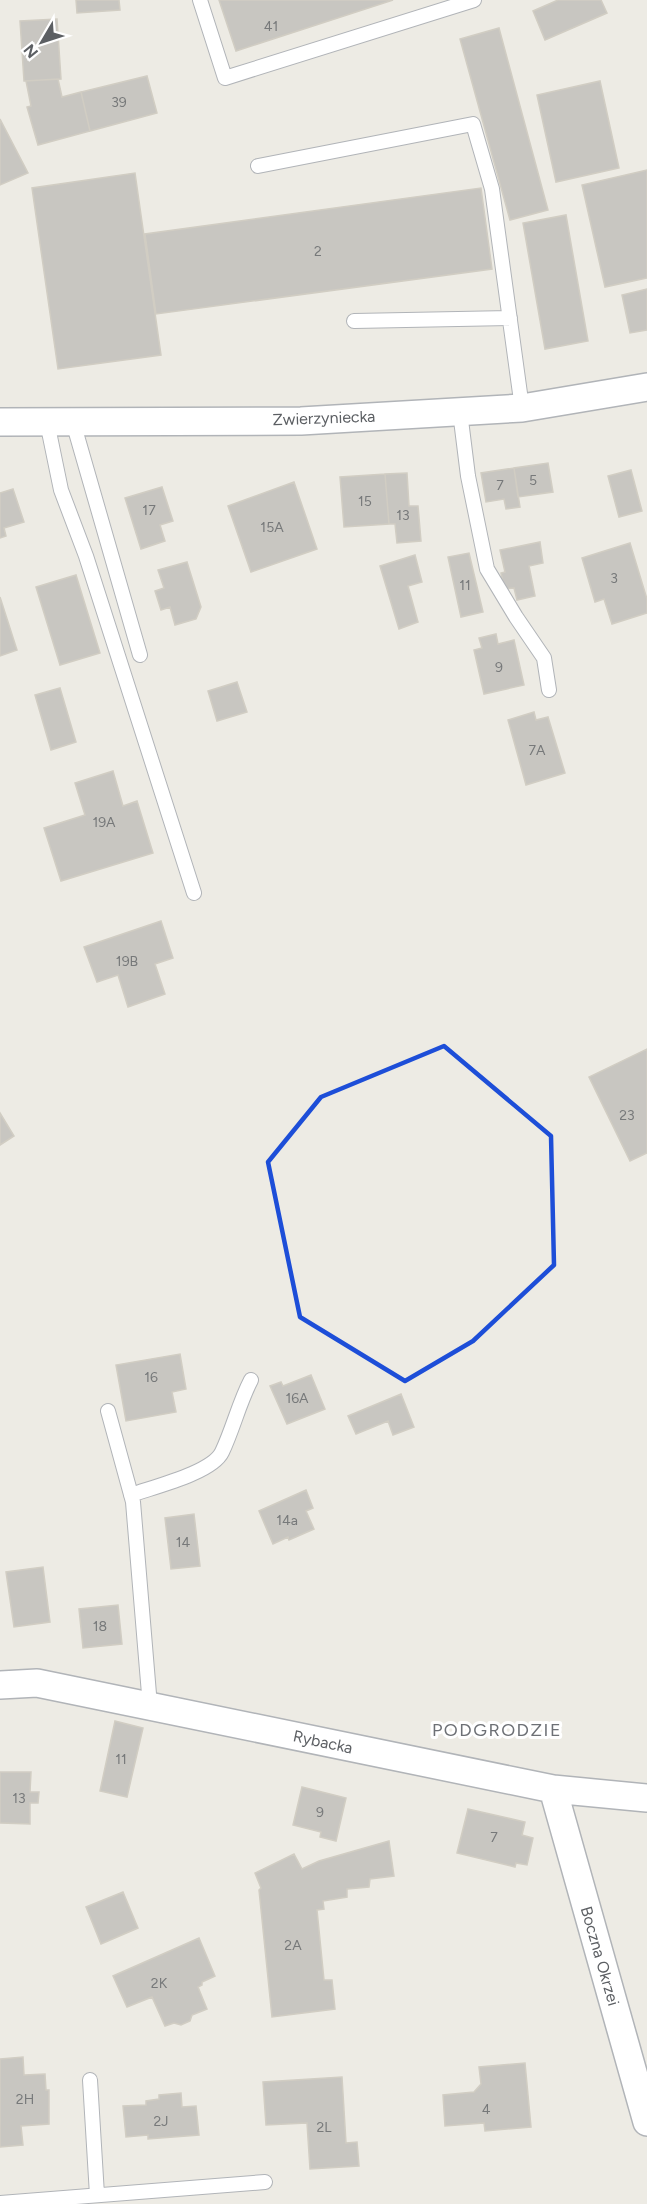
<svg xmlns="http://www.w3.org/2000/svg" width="647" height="2204" font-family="Figtree,sans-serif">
  <rect width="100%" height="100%" fill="#edebe4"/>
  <path fill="#c8c6c1" stroke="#d1cdc3" stroke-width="1.5" d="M 76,0 L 119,0 L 120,10 L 77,13 Z
    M 219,0 L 393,0 L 236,51 Z
    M 558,0 L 601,0 L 607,13 L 545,40 L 533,11 Z
    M 57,19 L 61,79 L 24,81 L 20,21 Z
    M 499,28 L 548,210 L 510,220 L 460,39 Z
    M 147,76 L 157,113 L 90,131 L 81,92 Z
    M 58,79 L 62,97 L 81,92 L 90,131 L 38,145 L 27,107 L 31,106 L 26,81 Z
    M 600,81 L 619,168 L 556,182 L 537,95 Z
    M 0,119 L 28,173 L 0,185 Z
    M 647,170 L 647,278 L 605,287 L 582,185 Z
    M 135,173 L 161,355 L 58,369 L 32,188 Z
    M 481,188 L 492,269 L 156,314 L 145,234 Z
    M 566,215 L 588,341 L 545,349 L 523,223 Z
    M 647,289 L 647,330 L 630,333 L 622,295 Z
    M 548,463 L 553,492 L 518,497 L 514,468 Z
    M 514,468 L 520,507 L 506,509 L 504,499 L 486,502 L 481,473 Z
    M 631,470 L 642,511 L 619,517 L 608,476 Z
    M 407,473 L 409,506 L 418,506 L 421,541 L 397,543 L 395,524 L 389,524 L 385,474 Z
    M 385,474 L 389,524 L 344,527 L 340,477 Z
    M 294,482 L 317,549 L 251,572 L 228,506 Z
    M 162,487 L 173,521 L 160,525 L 165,541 L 141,549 L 125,498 Z
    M 13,489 L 24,522 L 4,528 L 6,536 L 0,538 L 0,493 Z
    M 540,542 L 543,563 L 529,566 L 535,596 L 517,600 L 514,588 L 504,589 L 501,573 L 505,572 L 500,550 Z
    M 630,543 L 647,599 L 647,613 L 612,624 L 604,599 L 595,602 L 582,558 Z
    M 469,553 L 483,612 L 461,617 L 448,557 Z
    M 415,555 L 422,582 L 408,586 L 418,622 L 399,629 L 380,566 Z
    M 187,562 L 201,607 L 196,619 L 175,625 L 170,607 L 161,610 L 155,591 L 164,588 L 158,570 Z
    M 76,575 L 100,653 L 60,665 L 36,587 Z
    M 0,597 L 17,650 L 0,656 Z
    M 496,634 L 498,644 L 514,640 L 524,685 L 484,694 L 474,650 L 482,648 L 479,638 Z
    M 237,682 L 247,712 L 217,721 L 208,691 Z
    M 60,688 L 76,742 L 51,750 L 35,695 Z
    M 534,712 L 536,720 L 548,717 L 565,773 L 526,785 L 508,720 Z
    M 113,771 L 123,806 L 137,801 L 153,853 L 61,881 L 44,828 L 85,815 L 75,783 Z
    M 161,921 L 173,958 L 155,964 L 165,994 L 128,1007 L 118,975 L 97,982 L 84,947 Z
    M 647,1049 L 647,1153 L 630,1161 L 589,1077 Z
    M 0,1113 L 14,1136 L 0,1145 Z
    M 180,1354 L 186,1389 L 172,1392 L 176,1412 L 126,1421 L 116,1365 Z
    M 311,1375 L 325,1409 L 287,1424 L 270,1386 L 281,1382 L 283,1386 Z
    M 401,1394 L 414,1427 L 393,1435 L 388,1421 L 356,1434 L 348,1416 Z
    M 306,1490 L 313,1508 L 306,1511 L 314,1529 L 289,1540 L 288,1537 L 273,1544 L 259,1511 Z
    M 194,1514 L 200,1566 L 171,1569 L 165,1518 Z
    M 43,1567 L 50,1622 L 14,1627 L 6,1572 Z
    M 118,1605 L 122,1644 L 83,1648 L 79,1609 Z
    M 115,1721 L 143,1728 L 127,1797 L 100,1791 Z
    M 0,1772 L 31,1772 L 30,1792 L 39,1792 L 38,1803 L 30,1803 L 30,1824 L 0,1823 Z
    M 302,1787 L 346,1798 L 336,1841 L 320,1837 L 321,1832 L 293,1825 Z
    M 468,1809 L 525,1822 L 522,1835 L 533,1838 L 527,1865 L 516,1863 L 515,1867 L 457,1853 Z
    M 389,1841 L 394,1876 L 370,1879 L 369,1887 L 347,1889 L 347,1897 L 323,1901 L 324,1909 L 317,1910 L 324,1980 L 332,1980 L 335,2009 L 272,2017 L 259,1890 L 261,1888 L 255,1873 L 294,1854 L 302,1869 L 319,1861 Z
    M 123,1892 L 138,1928 L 101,1944 L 86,1907 Z
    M 199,1938 L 215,1976 L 202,1982 L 202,1985 L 198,1987 L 207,2009 L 192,2015 L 190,2021 L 181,2025 L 174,2023 L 165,2026 L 152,1997 L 127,2007 L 113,1976 Z
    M 23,2057 L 24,2075 L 45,2074 L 46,2090 L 49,2090 L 49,2124 L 21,2126 L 23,2145 L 0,2147 L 0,2059 Z
    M 525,2063 L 531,2127 L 485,2131 L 484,2123 L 445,2126 L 443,2095 L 474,2092 L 481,2084 L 479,2067 Z
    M 342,2077 L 346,2143 L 357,2142 L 359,2166 L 310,2169 L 307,2123 L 266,2125 L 263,2082 Z
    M 181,2093 L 182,2107 L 196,2106 L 199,2135 L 148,2139 L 148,2135 L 126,2137 L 123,2106 L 146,2105 L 146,2101 L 159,2099 L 159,2095 Z"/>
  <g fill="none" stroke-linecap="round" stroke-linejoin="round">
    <defs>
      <path id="lane" d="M 200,0 L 225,78 L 474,0
        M 258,166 L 473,124 L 492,189 L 522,408
        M 354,321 L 510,318
        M 460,412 L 468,476 L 487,569 L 516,617 L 544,658 L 549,690
        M 47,422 L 61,490 L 86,556 L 194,893
        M 73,422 L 140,655
        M 108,1411 L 133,1502 L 150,1706
        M 131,1495 C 153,1487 212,1473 222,1452 C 233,1429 239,1403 251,1380
        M 90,2080 L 97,2195
        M 0,2203 L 265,2182"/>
      <path id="street" d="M 0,422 L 301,421 L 522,408 L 647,387
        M 0,1685 L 37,1683 L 553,1789 L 647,1798
        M 553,1789 L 647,2122"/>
    </defs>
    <use href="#lane" stroke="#b1b4b8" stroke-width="16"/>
    <use href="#street" stroke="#b1b4b8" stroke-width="30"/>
    <use href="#lane" stroke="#fff" stroke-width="14"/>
    <use href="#street" stroke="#fff" stroke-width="27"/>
  </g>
  <path fill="none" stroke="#1d4ed8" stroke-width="4.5" stroke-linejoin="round" d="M 444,1046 L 551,1136 L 554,1265 L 473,1341 L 405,1381 L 300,1317 L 268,1162 L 321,1097 Z"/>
  <g text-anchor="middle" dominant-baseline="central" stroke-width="6" stroke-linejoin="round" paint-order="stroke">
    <g font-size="14" fill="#77797a">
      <text x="271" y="26">41</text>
      <text x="119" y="102">39</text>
      <text x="318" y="251">2</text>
      <text x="533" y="480">5</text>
      <text x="500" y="485">7</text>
      <text x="365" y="501">15</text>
      <text x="149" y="510">17</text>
      <text x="403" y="515">13</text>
      <text x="272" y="527">15A</text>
      <text x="614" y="578">3</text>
      <text x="465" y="585">11</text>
      <text x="499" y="667">9</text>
      <text x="537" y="750">7A</text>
      <text x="104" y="822">19A</text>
      <text x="127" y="961">19B</text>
      <text x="627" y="1115">23</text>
      <text x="151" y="1377">16</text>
      <text x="297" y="1398">16A</text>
      <text x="287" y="1520">14a</text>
      <text x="183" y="1542">14</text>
      <text x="100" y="1626">18</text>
      <text x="121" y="1759">11</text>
      <text x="19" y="1798">13</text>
      <text x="320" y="1812">9</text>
      <text x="494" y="1837">7</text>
      <text x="293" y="1945">2A</text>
      <text x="159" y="1983">2K</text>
      <text x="25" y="2099">2H</text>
      <text x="486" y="2109">4</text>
      <text x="161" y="2121">2J</text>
      <text x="324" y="2127">2L</text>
    </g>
    <g font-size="16" fill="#5c5f63" stroke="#fff">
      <text transform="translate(324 418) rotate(-2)">Zwierzyniecka</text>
      <text transform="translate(323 1742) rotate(12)">Rybacka</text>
      <text transform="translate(600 1956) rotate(74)">Boczna Okrzei</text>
    </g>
    <g font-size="18" letter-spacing="1.5" fill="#6d7075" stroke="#fff">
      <text x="497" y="1730">PODGRODZIE</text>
    </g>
  </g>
  <g transform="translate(42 42) rotate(231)" stroke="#ffffff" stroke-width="4.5" paint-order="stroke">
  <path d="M0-4.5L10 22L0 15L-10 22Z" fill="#5c5f63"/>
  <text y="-9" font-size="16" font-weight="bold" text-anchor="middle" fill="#5c5f63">N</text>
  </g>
</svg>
